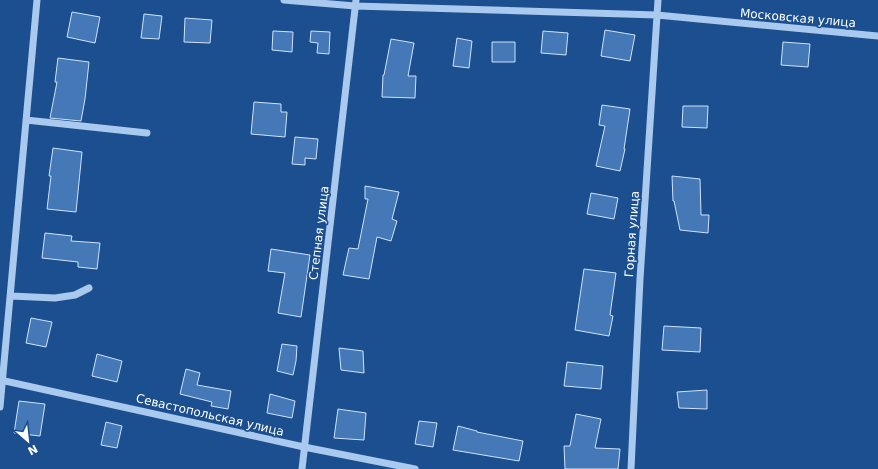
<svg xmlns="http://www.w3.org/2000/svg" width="878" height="469" font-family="'DejaVu Sans',sans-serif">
  <rect width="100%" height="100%" fill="#1b4f8f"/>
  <path fill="#4478b7" stroke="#cfe3fa" d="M 72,12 L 100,17 L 95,43 L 67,37 Z
    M 144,14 L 162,16 L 159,39 L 141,38 Z
    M 185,18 L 212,20 L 210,43 L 184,42 Z
    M 605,30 L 635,35 L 630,61 L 601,56 Z
    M 273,31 L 293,32 L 292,52 L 272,50 Z
    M 311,31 L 330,32 L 329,54 L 317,53 L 318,43 L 310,42 Z
    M 543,31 L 568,33 L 566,55 L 541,53 Z
    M 457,38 L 472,41 L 469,68 L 453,66 Z
    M 391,39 L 414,43 L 408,76 L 416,76 L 415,98 L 382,97 L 383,75 L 384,75 Z
    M 492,42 L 515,42 L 515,62 L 492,62 Z
    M 783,42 L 810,44 L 808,67 L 781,65 Z
    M 58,58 L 89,62 L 85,99 L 81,121 L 50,118 L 57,82 L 55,82 Z
    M 254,102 L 281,104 L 281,112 L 287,112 L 285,137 L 251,134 Z
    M 602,105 L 630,109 L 624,149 L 625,149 L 620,171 L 596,166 L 605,126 L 599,125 Z
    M 683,106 L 708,106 L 707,128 L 682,127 Z
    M 295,137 L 318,139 L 316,159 L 305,158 L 305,165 L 292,164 Z
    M 53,148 L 82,152 L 76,212 L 47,209 L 51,176 L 49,176 Z
    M 672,176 L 700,179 L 701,215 L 709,215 L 708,233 L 680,230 L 674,201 L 673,201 Z
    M 365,186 L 399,192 L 392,219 L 397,221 L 391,241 L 377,237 L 369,279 L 343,275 L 349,248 L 358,249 L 368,199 L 365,199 Z
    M 591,193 L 618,198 L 614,219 L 587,214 Z
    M 45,233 L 72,236 L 71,241 L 100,243 L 97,269 L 78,267 L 78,262 L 42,258 Z
    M 271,249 L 310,255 L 301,317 L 278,313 L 285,273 L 268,271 Z
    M 584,269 L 616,273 L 610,315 L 613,316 L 609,336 L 575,330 Z
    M 31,318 L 52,322 L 46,347 L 26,343 Z
    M 664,326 L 701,328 L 700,352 L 662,350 Z
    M 282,344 L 297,346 L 296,361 L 293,375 L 277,371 Z
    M 339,348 L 363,351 L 364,373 L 341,370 Z
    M 97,354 L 122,361 L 117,382 L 92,376 Z
    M 567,362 L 603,366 L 601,389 L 564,386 Z
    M 186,369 L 200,373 L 197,385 L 231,391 L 228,409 L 211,406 L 212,402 L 180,394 Z
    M 707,390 L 707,409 L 679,408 L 677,392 Z
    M 270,394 L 295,401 L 292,418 L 267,413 Z
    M 19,401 L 45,404 L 40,436 L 14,433 Z
    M 338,409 L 366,413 L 364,440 L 334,438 Z
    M 576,414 L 601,419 L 595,448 L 620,449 L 618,469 L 565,469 L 564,446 L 570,446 Z
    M 419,421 L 437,423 L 433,447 L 415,444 Z
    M 106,422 L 122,426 L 117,448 L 101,445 Z
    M 458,426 L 477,431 L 477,432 L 523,441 L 519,461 L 453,450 Z"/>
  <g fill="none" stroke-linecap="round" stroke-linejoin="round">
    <path stroke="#a9c9ee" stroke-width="7" d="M 284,0 L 355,6 L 657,15 L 878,36
      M 26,120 L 147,133
      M 11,296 L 55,298 L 75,295 L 89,288
      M 0,380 L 304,447 L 415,469
      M 0,407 L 37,0
      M 302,469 L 356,0
      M 631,469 L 640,279 L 658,0"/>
  </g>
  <g text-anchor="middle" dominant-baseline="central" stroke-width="3.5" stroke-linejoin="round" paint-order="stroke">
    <g font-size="12" fill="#fff" stroke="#1b4f8f">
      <text transform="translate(798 18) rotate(5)">Московская улица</text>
      <text transform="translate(319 233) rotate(-83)">Степная улица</text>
      <text transform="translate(632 234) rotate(-86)">Горная улица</text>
      <text transform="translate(210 415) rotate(13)">Севастопольская улица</text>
    </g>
  </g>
  <g transform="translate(28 441) rotate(152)" stroke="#1b4f8f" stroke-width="3" paint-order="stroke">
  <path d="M0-3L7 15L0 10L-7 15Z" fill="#ffffff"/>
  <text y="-6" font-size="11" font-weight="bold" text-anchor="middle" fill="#ffffff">N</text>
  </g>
</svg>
